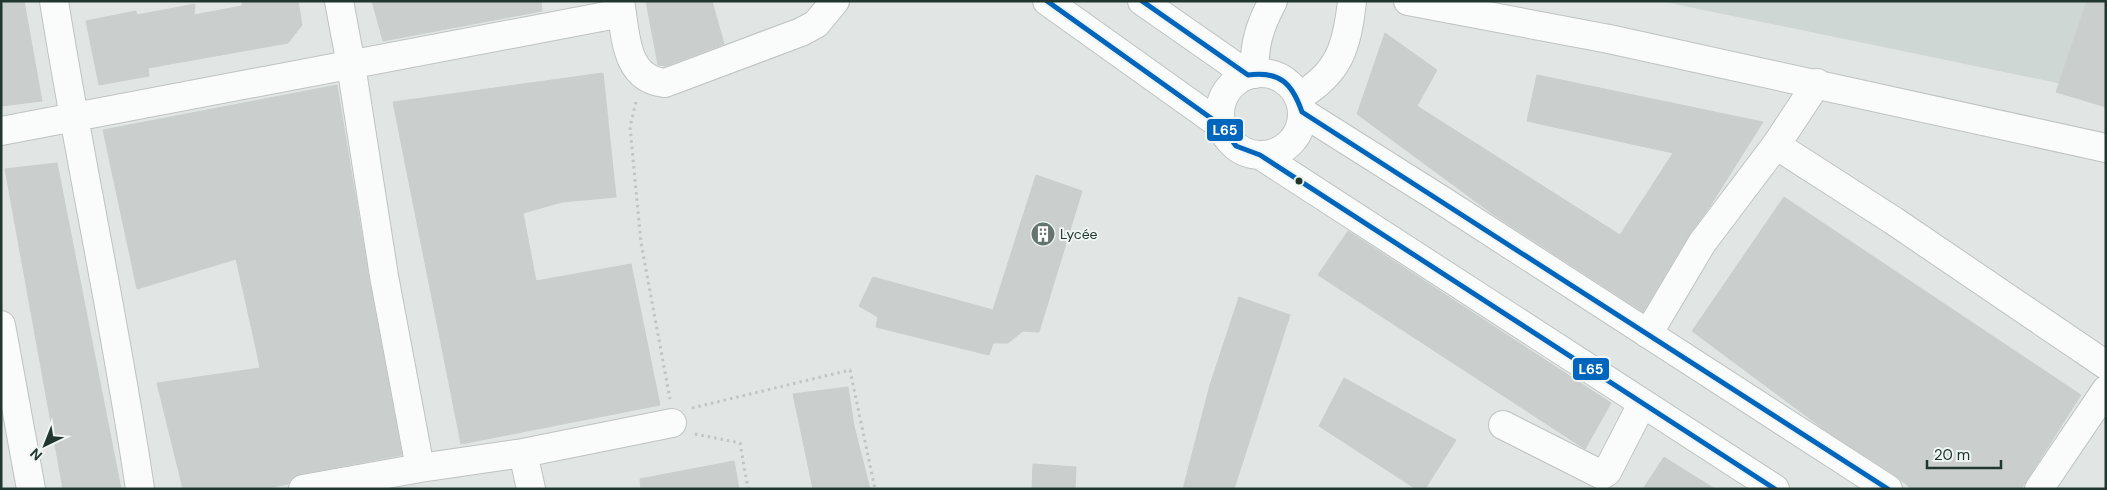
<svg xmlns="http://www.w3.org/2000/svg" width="2107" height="490" font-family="'DM Sans',sans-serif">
  <rect width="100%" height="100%" fill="#e1e6e4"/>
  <path fill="#cfd7d4" d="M 1660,1 L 2106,1 L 2106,93 Z"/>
  <path fill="#cacfcd" stroke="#cacfcd" d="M 1,1 L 24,1 L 42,101 L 1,106 Z
    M 242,1 L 298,1 L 302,25 L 288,43 L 148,68 L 149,76 L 99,85 L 86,21 L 136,11 L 137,15 L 195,4 L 194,15 L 242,6 Z
    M 372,1 L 541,1 L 542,11 L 383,41 Z
    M 646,1 L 712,1 L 724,44 L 666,66 L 658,65 Z
    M 2087,1 L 2106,1 L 2106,107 L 2056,92 Z
    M 1385,33 L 1437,70 L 1417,106 L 1620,235 L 1673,153 L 1527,121 L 1537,75 L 1763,122 L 1710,206 L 1689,235 L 1643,312 L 1494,215 L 1357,114 Z
    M 603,73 L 616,197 L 562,202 L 523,213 L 536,281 L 631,264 L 660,405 L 461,444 L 393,102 Z
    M 337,85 L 369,279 L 402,455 L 300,474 L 293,477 L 288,484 L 263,489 L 183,489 L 157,383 L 260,368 L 256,348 L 236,259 L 137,289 L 103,130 Z
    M 57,163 L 121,489 L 63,489 L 5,169 Z
    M 1036,175 L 1082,191 L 1039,332 L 1023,331 L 1008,343 L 993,343 L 989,355 L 876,327 L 878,317 L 859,306 L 873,277 L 993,310 Z
    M 1784,197 L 2081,395 L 2021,489 L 1912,489 L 1896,476 L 1825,430 L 1692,331 Z
    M 1348,231 L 1611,403 L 1585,449 L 1318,275 Z
    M 1239,297 L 1290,315 L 1234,489 L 1183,489 L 1210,385 Z
    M 1344,378 L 1456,440 L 1425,489 L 1416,489 L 1319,426 Z
    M 848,387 L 854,426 L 870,489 L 813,489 L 793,394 Z
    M 1664,457 L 1686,471 L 1715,489 L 1643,489 Z
    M 734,461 L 739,489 L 641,489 L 640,479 Z
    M 1033,464 L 1076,467 L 1075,489 L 1032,489 Z"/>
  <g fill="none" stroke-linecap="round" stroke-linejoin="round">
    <defs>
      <path id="minor" d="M 54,1 C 80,164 116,326 140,489
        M 339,1 L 351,65 L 384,276 L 420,468
        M 620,1 C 626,34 624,79 665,83 L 801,32 L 816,24 L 835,1
        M 1047,1 L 1222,126
        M 1142,1 L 1248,75
        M 1408,1 L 1609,39 L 2106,148
        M1220 114a41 41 0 1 1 82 0a41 41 0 1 1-82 0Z
        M 1255,74 C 1253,46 1260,25 1273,1
        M 1298,97 C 1340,73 1347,46 1352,1
        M 1302,112 L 1443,201 L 1888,489
        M 1,131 L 622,13
        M 1776,145 L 1894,221 L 2106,365
        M 1260,155 L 1775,489
        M 1,325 L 31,489
        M 1648,334 L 1702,243 L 1776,145 L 1817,83
        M 1503,425 L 1602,475 L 1607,472 L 1642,404
        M 523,453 L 531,489
        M 303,489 L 420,468 L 523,453 L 672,423
        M 2039,489 L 2106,390"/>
    </defs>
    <use href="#minor" stroke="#bec3c1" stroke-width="30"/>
    <path stroke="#bfc6c3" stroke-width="3" stroke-dasharray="2.5 4" stroke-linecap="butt" d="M 636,102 L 630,127 L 641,243 L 670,399
      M 692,408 L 850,370 L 875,489
      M 695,434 L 740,443 L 748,489"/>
    <use href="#minor" stroke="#fafbfb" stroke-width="28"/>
    <defs>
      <path id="bus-1" d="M 1047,1 L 1222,126 L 1236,146 L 1260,155 L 1775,489
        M 1142,1 L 1248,75 C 1280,71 1292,83 1302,112 L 1888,489"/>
    </defs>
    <use href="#bus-1" stroke="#eff5f2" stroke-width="9"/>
    <use href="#bus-1" stroke="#0065bd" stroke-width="5"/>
  </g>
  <defs>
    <symbol id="building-disc" viewBox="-11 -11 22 22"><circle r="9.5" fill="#65746f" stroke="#eff5f2"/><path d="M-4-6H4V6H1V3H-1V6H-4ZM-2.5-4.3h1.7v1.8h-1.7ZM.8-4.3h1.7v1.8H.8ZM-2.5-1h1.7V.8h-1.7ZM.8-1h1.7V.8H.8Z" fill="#fff"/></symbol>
  </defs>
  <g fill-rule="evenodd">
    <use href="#building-disc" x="1029" y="220" width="28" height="28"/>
  </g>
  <circle fill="#223630" stroke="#eff5f2" stroke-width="2" cx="1299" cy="181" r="4.5"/>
  <g text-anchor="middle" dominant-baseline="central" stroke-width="4" stroke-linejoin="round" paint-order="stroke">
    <g font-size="14" fill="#223630" stroke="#eff5f2" text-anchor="start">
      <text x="1060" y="234">Lycée</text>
    </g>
  </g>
  <g stroke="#eff5f2" stroke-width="2">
    <rect x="1206" y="118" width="38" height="24" rx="5" fill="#0065bd"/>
    <rect x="1572" y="357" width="38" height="24" rx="5" fill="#0065bd"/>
  </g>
  <g font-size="14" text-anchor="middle" font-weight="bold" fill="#fff">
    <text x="1225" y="135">L65</text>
    <text x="1591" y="374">L65</text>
  </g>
  <rect width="2107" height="490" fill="none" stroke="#223630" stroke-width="5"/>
  <g transform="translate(45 445) rotate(223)" stroke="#eff5f2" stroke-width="4" paint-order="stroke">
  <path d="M0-4L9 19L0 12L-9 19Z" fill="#223630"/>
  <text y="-8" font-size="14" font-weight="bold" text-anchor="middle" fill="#223630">N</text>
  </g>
  <path d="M1927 460v8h74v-8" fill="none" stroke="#223630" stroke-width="2.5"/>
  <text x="1934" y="460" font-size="15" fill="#223630" stroke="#eff5f2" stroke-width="4" paint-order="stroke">20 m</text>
</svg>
